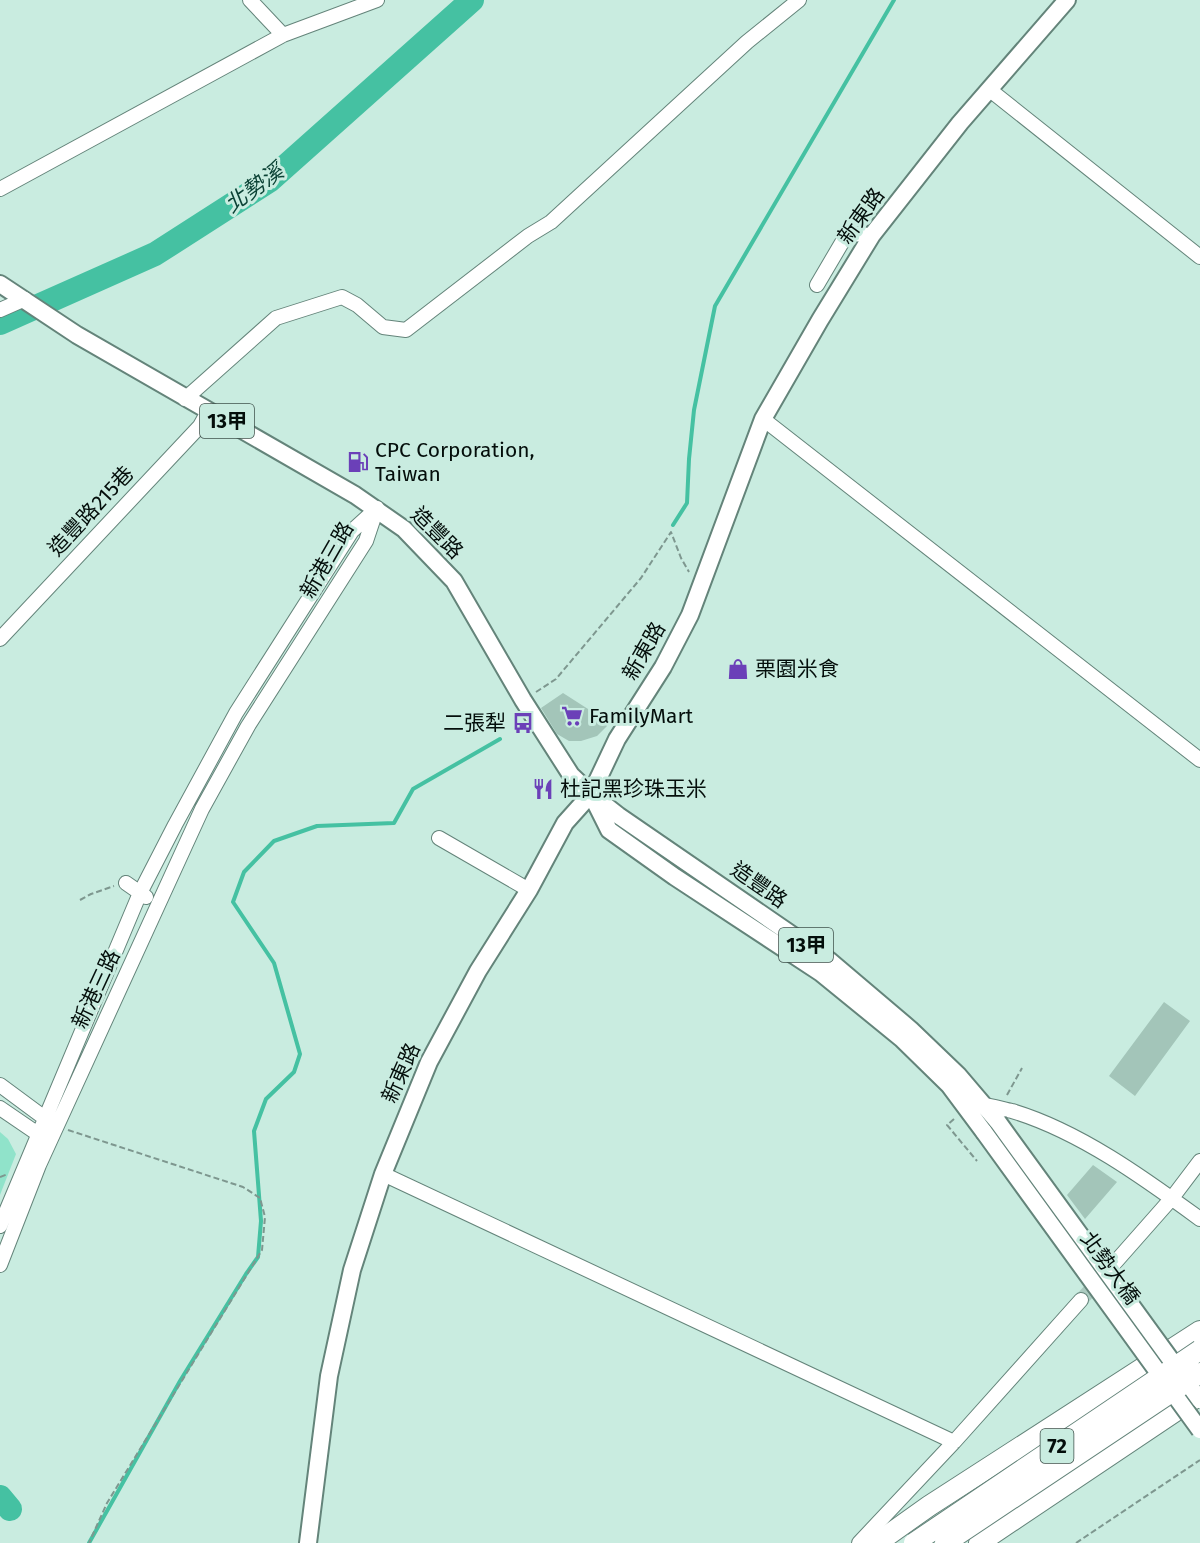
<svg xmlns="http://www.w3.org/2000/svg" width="1200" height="1543" font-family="'Fira Sans','Noto Sans TC',sans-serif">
  <rect width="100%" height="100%" fill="#c9ece0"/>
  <path fill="#90e3ca" d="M 0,1132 L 8,1139 L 16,1154 L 0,1195 Z"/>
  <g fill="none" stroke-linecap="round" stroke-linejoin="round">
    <path stroke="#45c1a2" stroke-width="4" d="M 673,525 L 687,503 L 689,459 L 694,410 L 715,306 L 894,0
      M 89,1543 L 180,1381 L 246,1274 L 258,1257 L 261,1221 L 254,1131 L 266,1099 L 294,1072 L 300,1054 L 274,963 L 233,902 L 244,872 L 274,841 L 317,826 L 394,823 L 413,789 L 500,739"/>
    <path stroke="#45c1a2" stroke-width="24" d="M 0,323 L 155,254 L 269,181 L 472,0
      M 0,1497 L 10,1509"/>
  </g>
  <path fill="#a3c5b9" d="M 563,693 L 610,723 L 597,736 L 581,741 L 569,741 L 557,734 L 541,708 Z
    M 1164,1002 L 1190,1021 L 1135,1096 L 1109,1076 Z
    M 1093,1165 L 1117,1182 L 1085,1219 L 1067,1195 Z"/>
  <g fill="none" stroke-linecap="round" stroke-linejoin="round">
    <path stroke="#abcbc0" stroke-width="14" stroke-dasharray="14 7" stroke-linecap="butt" d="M 1081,1300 L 1112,1266"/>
    <defs>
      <path id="minor" d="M 250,0 L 283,35
        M 990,90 L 1200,257
        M 0,189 L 283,35 L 377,0
        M 817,285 L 847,234 L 872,235
        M 0,310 L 25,299
        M 185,399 L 276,318 L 342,297 L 357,305 L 383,327 L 406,330 L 528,236 L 551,222 L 747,42 L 799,0
        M 763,419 L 1200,760
        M 0,639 L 200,426 L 209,410
        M 439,838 L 529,890
        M 126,883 L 146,897
        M 0,1085 L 50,1122
        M 981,1105 C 991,1105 1002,1109 1012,1111 C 1079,1131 1144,1178 1200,1219
        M 0,1108 L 38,1134 L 46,1131
        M 383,1174 L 954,1442
        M 0,1226 L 140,893 L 175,825 L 236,713 L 352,531 L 375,510
        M 0,1265 L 39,1165 L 202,809 L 248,726 L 366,541 L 377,508
        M 1112,1266 L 1172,1198 L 1200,1161
        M 859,1543 L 954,1442 L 1081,1300"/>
      <path id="major" d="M 0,284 L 77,335 L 355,495 L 404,529 L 454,581 L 523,700 L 571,775 L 591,794 L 619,816 L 830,961 L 910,1029 L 958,1075 L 998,1122
        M 594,800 L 609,830 L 675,877 L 821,973 L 902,1039 L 949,1085 L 984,1132
        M 308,1543 L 329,1376 L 352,1270 L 383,1174 L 429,1062 L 478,971 L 529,890 L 565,823 L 591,794 L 617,739 L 663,667 L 690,615 L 763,419 L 820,320 L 872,235 L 960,123 L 1067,0"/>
      <path id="highway" d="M 877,1543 L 929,1506 L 1200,1331
        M 979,1543 L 1198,1396"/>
    </defs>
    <use href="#minor" stroke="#64847a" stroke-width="16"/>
    <use href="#major" stroke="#64847a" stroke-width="20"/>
    <use href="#highway" stroke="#64847a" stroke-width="22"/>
    <path stroke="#7e978f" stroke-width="2" stroke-dasharray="6 3" stroke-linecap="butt" d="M 536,692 L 556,679 L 641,578 L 671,532 L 681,558 L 689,572
      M 80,900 L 91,894 L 114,886
      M 1007,1095 L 1022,1068
      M 954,1119 L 947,1125 L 977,1161
      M 68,1130 L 243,1187 L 260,1198 L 265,1217 L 262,1250 L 107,1503 L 89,1543
      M 0,1177 L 8,1174
      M 1076,1543 L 1200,1460"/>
    <use href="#minor" stroke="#fff" stroke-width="14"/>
    <use href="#major" stroke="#fff" stroke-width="16"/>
    <use href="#highway" stroke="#fff" stroke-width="20"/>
    <defs>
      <path id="major-bridge" d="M 998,1122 L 1200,1400
        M 984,1132 L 1200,1430"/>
      <path id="highway-bridge" d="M 914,1543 L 1200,1350
        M 945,1543 L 1200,1373"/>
    </defs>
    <use href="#major-bridge" stroke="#64847a" stroke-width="20" stroke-linecap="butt"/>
    <use href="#highway-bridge" stroke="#64847a" stroke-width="22" stroke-linecap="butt"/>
    <use href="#major-bridge" stroke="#fff" stroke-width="16"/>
    <use href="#highway-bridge" stroke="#fff" stroke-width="20"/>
  </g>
  <defs>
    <symbol id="fuel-bare" viewBox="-9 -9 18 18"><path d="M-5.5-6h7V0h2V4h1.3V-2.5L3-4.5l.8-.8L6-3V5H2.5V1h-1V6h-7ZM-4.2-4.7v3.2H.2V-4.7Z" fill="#6b40b8" stroke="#c9ece0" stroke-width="2.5" paint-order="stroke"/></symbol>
    <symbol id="shop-bare" viewBox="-9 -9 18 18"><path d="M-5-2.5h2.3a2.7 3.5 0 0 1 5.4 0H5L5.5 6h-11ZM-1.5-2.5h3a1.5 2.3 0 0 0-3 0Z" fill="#6b40b8" stroke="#c9ece0" stroke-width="2.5" paint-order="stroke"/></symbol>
    <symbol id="supermarket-bare" viewBox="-9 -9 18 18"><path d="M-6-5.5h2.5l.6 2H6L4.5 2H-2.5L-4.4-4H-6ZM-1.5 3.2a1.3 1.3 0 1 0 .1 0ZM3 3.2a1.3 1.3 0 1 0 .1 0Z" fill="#6b40b8" stroke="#c9ece0" stroke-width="2.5" paint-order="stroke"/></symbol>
    <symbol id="bus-bare" viewBox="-9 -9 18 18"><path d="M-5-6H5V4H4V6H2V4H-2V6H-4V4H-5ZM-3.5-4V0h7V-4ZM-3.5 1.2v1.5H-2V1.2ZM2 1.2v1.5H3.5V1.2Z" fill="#6b40b8" stroke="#c9ece0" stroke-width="2.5" paint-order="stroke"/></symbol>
    <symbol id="restaurant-bare" viewBox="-9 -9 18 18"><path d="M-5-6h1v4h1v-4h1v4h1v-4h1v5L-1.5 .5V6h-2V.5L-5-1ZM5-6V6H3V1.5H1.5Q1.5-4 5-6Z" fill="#6b40b8" stroke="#c9ece0" stroke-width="2.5" paint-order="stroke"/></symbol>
  </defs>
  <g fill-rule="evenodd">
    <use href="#fuel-bare" x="343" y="447" width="30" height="30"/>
    <use href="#shop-bare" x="723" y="654" width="30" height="30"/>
    <use href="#supermarket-bare" x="557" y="701" width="30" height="30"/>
    <use href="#bus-bare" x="508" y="708" width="30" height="30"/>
    <use href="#restaurant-bare" x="528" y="774" width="30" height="30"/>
  </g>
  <g text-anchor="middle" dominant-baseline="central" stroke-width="6" stroke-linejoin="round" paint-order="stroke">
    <g fill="#c9ece0" stroke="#3f514b" stroke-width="1.5">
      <rect x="200" y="404" width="54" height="34" rx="4.5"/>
      <rect x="779" y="928" width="54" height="34" rx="4.5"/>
      <rect x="1040.5" y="1429" width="33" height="34" rx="4.5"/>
    </g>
    <g font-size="20" font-weight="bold" fill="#040e0b">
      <text x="227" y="421">13甲</text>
      <text x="806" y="945">13甲</text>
      <text x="1057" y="1446">72</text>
    </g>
    <g font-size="21" fill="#040e0b" stroke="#c9ece0">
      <text transform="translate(861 216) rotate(-54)">新東路</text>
      <text transform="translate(91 511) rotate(-47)">造豐路215巷</text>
      <text transform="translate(437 533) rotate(45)">造豐路</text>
      <text transform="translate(327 560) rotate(-60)">新港三路</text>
      <text transform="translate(644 651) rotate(-60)">新東路</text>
      <text transform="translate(759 885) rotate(35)">造豐路</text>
      <text transform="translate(96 989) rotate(-65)">新港三路</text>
      <text transform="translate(401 1073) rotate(-66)">新東路</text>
      <text transform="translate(1110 1268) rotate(54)">北勢大橋</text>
    </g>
    <g font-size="21" fill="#040e0b" stroke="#c9ece0" text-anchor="start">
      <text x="375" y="450">CPC Corporation,<tspan x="375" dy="24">Taiwan</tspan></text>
      <text x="755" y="669">栗園米食</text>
      <text x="589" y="716">FamilyMart</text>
      <text x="506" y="723" text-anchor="end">二張犁</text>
      <text x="560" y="789">杜記黑珍珠玉米</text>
    </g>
    <g font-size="22" font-style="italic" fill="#0b4235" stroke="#c9ece0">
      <text transform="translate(254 188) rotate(-36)">北勢溪</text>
    </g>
  </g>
</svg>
